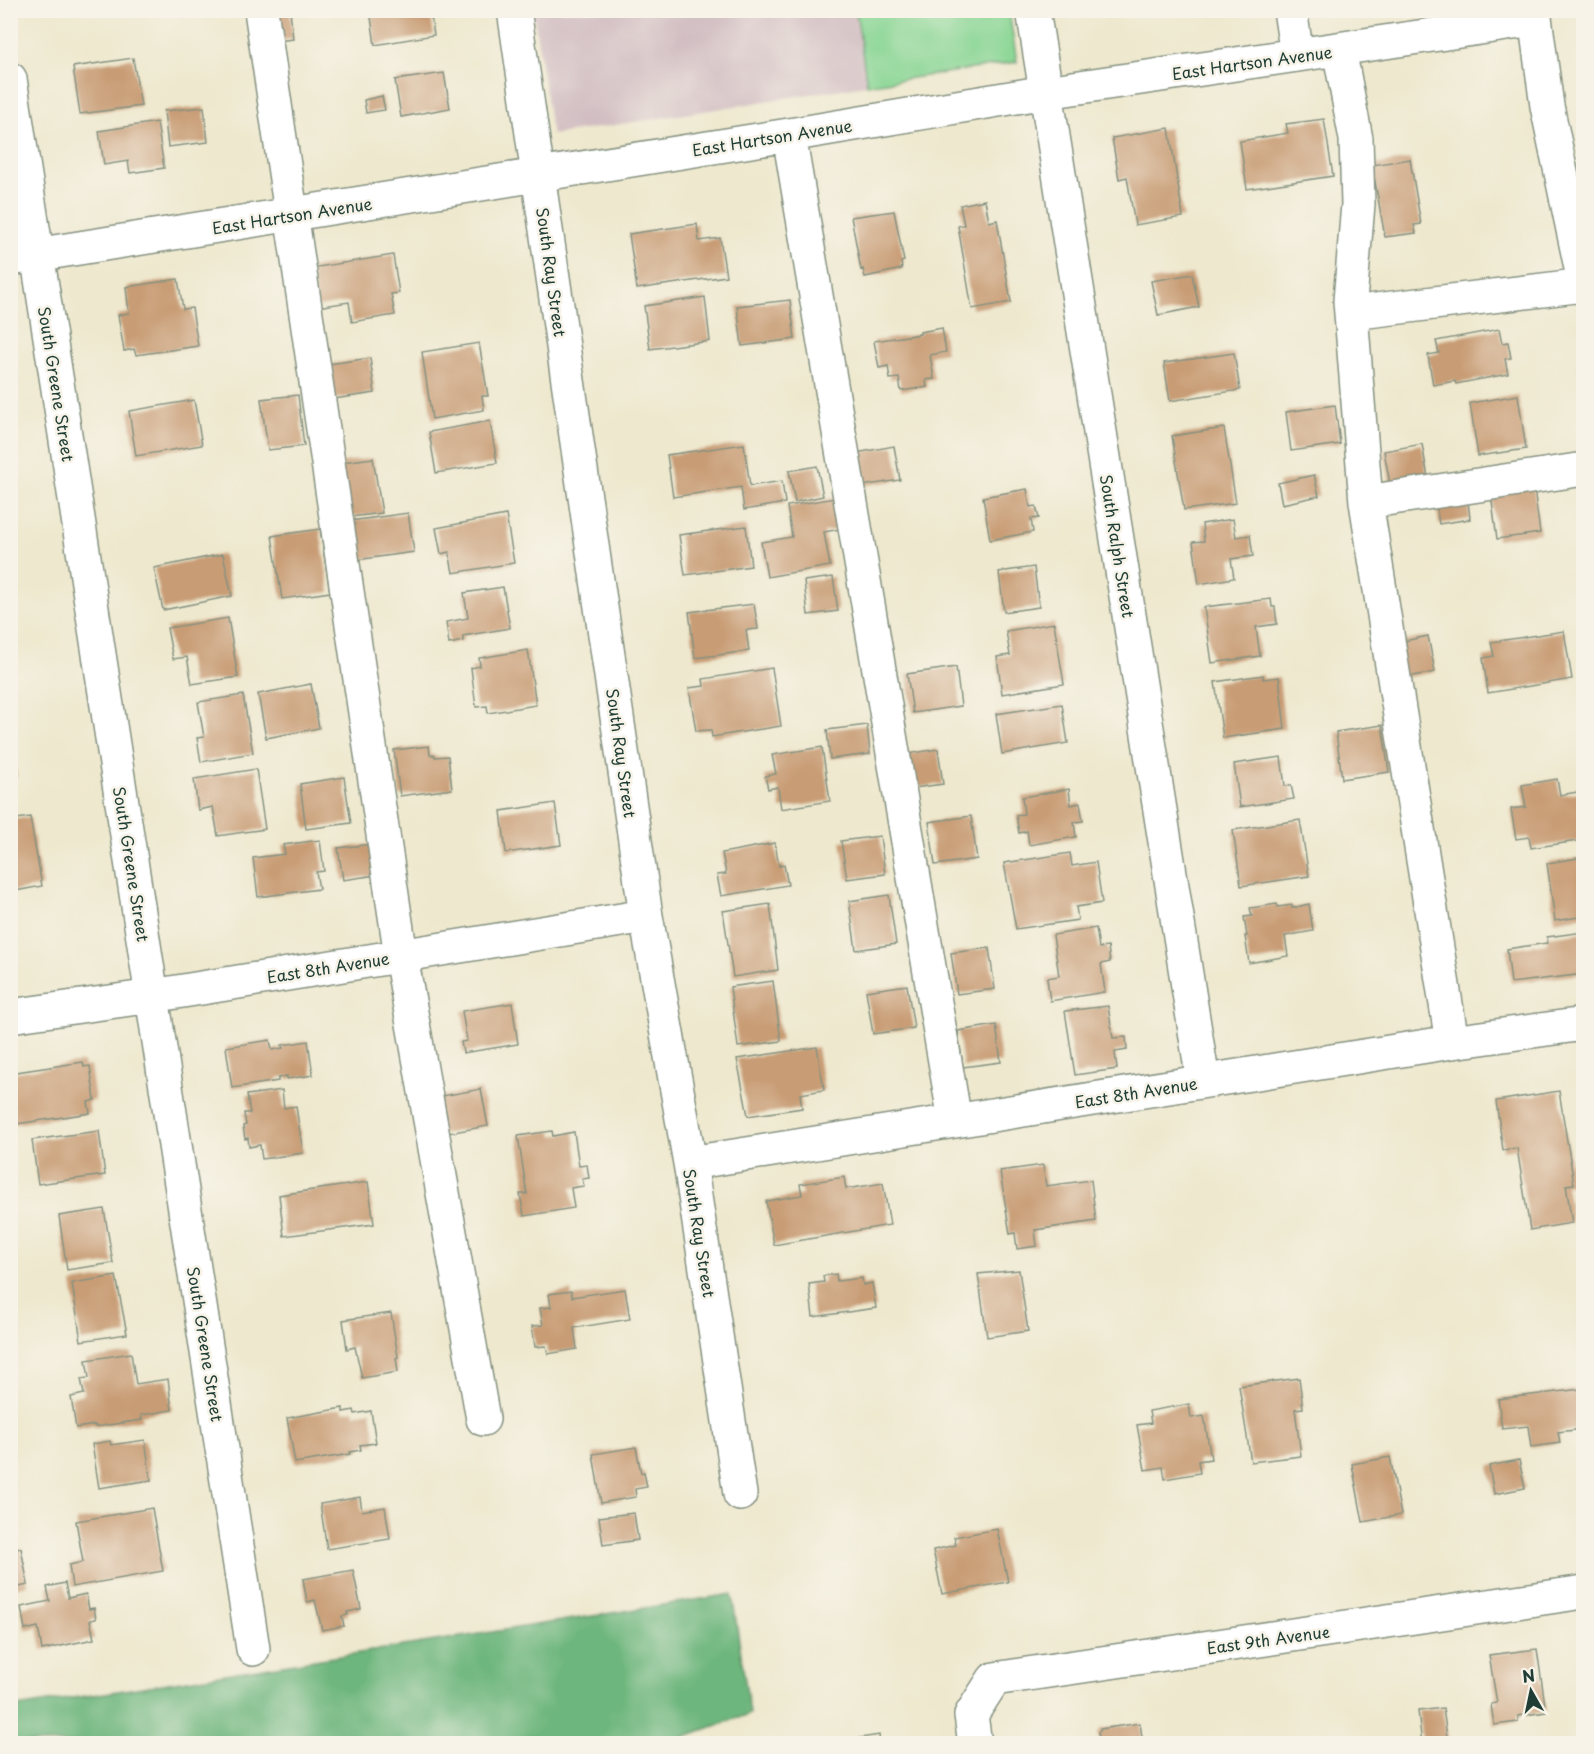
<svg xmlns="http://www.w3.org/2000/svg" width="1594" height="1754" font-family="'Playpen Sans',sans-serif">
  <rect width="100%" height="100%" fill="#f7f3e8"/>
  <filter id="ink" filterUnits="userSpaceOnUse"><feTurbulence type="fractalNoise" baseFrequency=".0167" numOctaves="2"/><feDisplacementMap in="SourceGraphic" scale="12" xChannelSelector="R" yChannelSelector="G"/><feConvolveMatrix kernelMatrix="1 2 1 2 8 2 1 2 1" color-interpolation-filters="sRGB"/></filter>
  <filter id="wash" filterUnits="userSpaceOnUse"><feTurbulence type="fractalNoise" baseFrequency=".008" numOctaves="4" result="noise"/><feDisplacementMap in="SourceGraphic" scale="24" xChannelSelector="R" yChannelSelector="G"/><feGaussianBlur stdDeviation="1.35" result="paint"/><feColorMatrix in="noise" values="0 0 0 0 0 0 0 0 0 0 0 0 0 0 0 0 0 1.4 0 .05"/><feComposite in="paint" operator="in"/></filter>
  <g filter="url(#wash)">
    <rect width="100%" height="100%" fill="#eee8ce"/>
    <path fill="#d2bec2" d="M 533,11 L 856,11 L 867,85 L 552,135 Z"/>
    <path fill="#87d593" stroke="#538964" stroke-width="1.5" d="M 856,11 L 1009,11 L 1017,62 L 867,85 Z"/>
    <path fill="#6db67d" stroke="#467a58" stroke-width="1.5" d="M 732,1594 L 750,1714 L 665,1743 L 11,1743 L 11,1708 Z"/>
    <g id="blocks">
      <path fill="#c89c74" d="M 266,10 L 290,10 L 293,39 L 271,42 Z
        M 370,10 L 430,10 L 434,35 L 375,45 Z
        M 1108,10 L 1145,10 L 1146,12 L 1108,17 Z
        M 133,58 L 141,106 L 80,114 L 73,67 Z
        M 444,73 L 450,108 L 401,117 L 395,80 Z
        M 382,96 L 385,110 L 366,113 L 364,100 Z
        M 204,107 L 208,142 L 168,147 L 164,111 Z
        M 1324,119 L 1333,176 L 1247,189 L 1240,141 L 1288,133 L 1286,124 Z
        M 157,122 L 164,168 L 130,173 L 128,161 L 104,165 L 99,131 Z
        M 1169,128 L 1183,217 L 1135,225 L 1127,177 L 1119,179 L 1112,138 Z
        M 1410,159 L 1421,224 L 1414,225 L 1416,233 L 1385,237 L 1372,165 Z
        M 985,200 L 989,222 L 997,220 L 1011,302 L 972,309 L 958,226 L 964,225 L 960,205 Z
        M 894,211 L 904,261 L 901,262 L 902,269 L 865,277 L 863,269 L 861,270 L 851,217 Z
        M 697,224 L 699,241 L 720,238 L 726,276 L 637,289 L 629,234 Z
        M 393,255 L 399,293 L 391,294 L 395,315 L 352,322 L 349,302 L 317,307 L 311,268 Z
        M 1192,274 L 1199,307 L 1158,315 L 1151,281 Z
        M 178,279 L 183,309 L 192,308 L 198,346 L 136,355 L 134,349 L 124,351 L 118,315 L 129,313 L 126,287 Z
        M 705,297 L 710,341 L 650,349 L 644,306 Z
        M 790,300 L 795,339 L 742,346 L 737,306 Z
        M 942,328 L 946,352 L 930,355 L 934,379 L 926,380 L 927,387 L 901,391 L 899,378 L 890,379 L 888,366 L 879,368 L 874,341 L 920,334 L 920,332 Z
        M 1499,329 L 1502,343 L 1508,342 L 1511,358 L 1505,359 L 1508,374 L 1456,384 L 1455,381 L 1433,385 L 1428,355 L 1439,353 L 1436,341 Z
        M 479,343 L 488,396 L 482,396 L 484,410 L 432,419 L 422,352 Z
        M 1234,353 L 1240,390 L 1170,401 L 1164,363 Z
        M 370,358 L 375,393 L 327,400 L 322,365 Z
        M 298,395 L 304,446 L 268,450 L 261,399 Z
        M 1518,395 L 1526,449 L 1478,456 L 1470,403 Z
        M 194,400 L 202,445 L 136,456 L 129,411 Z
        M 1335,405 L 1340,444 L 1291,451 L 1286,412 Z
        M 490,421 L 497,463 L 436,473 L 429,432 Z
        M 1224,428 L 1236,503 L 1184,510 L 1172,436 Z
        M 744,444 L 750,486 L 782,481 L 785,503 L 744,510 L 741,487 L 673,497 L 667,455 Z
        M 1422,444 L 1428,478 L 1390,484 L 1384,451 Z
        M 894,446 L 900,480 L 856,487 L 850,454 Z
        M 373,458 L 382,513 L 343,518 L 335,463 Z
        M 817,466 L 823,496 L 795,502 L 789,471 Z
        M 1314,475 L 1319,496 L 1282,504 L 1278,483 Z
        M 1533,481 L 1540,533 L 1497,539 L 1490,486 Z
        M 1027,489 L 1030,507 L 1036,506 L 1039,518 L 1031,519 L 1033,532 L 990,540 L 983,497 Z
        M 1467,493 L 1470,519 L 1439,524 L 1435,498 Z
        M 835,498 L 840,529 L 824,532 L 830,566 L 767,577 L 761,542 L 792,537 L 787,506 Z
        M 408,513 L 414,552 L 349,561 L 343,522 Z
        M 506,515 L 514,563 L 453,573 L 449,552 L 441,554 L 436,528 Z
        M 1233,519 L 1236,537 L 1250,535 L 1253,556 L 1231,559 L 1234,578 L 1199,584 L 1193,542 L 1204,541 L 1202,524 Z
        M 746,526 L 751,566 L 685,575 L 679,535 Z
        M 320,529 L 330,592 L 282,599 L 272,536 Z
        M 223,554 L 232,596 L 163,610 L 154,568 Z
        M 1034,567 L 1039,607 L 1004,612 L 999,572 Z
        M 833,577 L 838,611 L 808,615 L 804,581 Z
        M 503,587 L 510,628 L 463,636 L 463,641 L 449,644 L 446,622 L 468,618 L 464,593 Z
        M 1271,599 L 1272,607 L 1275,607 L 1277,624 L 1256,627 L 1260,656 L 1212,663 L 1204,607 Z
        M 754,604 L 758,629 L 746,630 L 749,651 L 695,658 L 689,612 Z
        M 228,618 L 238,677 L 192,684 L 187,657 L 173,659 L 167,628 Z
        M 1054,623 L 1064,684 L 1002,694 L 997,657 L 1010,655 L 1006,631 Z
        M 1564,631 L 1572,679 L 1488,693 L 1483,658 L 1494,656 L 1491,642 Z
        M 1428,636 L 1435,672 L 1397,679 L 1390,644 Z
        M 528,650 L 536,705 L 488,713 L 487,706 L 476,707 L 471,668 L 480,666 L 479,658 Z
        M 956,667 L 961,706 L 913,713 L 907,674 Z
        M 772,668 L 781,726 L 712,737 L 711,730 L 696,731 L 689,688 L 704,686 L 703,679 Z
        M 1263,675 L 1263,679 L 1279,677 L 1285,729 L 1223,738 L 1215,682 Z
        M 311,684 L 319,728 L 266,738 L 258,694 Z
        M 243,695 L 253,753 L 201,762 L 197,738 L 204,737 L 198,702 Z
        M 1062,704 L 1068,743 L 1002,754 L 996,714 Z
        M 867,725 L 870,754 L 830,759 L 827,730 Z
        M 1382,725 L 1389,772 L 1342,779 L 1336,732 Z
        M 12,739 L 17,777 L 10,778 L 10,740 Z
        M 429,746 L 430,755 L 435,755 L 435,757 L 448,756 L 452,789 L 400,796 L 394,750 Z
        M 822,747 L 830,801 L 781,809 L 778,787 L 768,789 L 765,776 L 776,774 L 772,755 Z
        M 938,749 L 943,784 L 906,789 L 901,755 Z
        M 1281,757 L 1285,786 L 1291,785 L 1294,799 L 1240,807 L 1234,764 Z
        M 256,769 L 265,829 L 218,836 L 213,807 L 198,810 L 194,779 Z
        M 344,777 L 351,823 L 306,829 L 300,784 Z
        M 1557,779 L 1560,795 L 1584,791 L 1584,840 L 1531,848 L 1529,837 L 1516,839 L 1511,809 L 1526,807 L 1522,785 Z
        M 1069,789 L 1071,805 L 1080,803 L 1083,821 L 1074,822 L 1076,837 L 1029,845 L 1027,831 L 1019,833 L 1016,815 L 1024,814 L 1022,797 Z
        M 555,803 L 561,845 L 506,853 L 501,811 Z
        M 971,816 L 977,859 L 935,865 L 929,822 Z
        M 30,817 L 42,886 L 10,892 L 10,820 Z
        M 1300,820 L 1309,876 L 1241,886 L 1233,830 Z
        M 880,836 L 885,874 L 847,879 L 841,841 Z
        M 320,840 L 324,871 L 316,872 L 319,889 L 258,897 L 253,858 L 285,854 L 283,845 Z
        M 775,843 L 779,866 L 784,865 L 788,885 L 721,896 L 717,875 L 726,874 L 722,853 Z
        M 372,844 L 376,875 L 343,880 L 338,848 Z
        M 1070,853 L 1072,866 L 1096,862 L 1102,903 L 1076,907 L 1078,920 L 1016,929 L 1004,863 Z
        M 1584,857 L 1584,916 L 1555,921 L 1547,863 Z
        M 889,895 L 896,944 L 856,950 L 849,901 Z
        M 770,904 L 778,970 L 733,977 L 723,911 Z
        M 1277,904 L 1278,907 L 1292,905 L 1292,908 L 1309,904 L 1313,931 L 1285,936 L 1288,956 L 1249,963 L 1245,936 L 1247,936 L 1244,917 L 1252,916 L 1250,908 Z
        M 1096,928 L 1099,948 L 1108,947 L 1110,962 L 1101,964 L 1105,992 L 1050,1001 L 1047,978 L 1059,976 L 1053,935 Z
        M 1584,932 L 1584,974 L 1511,983 L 1507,949 L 1547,943 L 1547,937 Z
        M 989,948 L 995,989 L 957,994 L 951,953 Z
        M 773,981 L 781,1041 L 738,1047 L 730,987 Z
        M 907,985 L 914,1028 L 873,1034 L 866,991 Z
        M 512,1003 L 518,1044 L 463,1053 L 461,1042 L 467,1041 L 462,1011 Z
        M 1108,1006 L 1113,1038 L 1126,1037 L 1127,1050 L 1115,1052 L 1117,1069 L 1075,1075 L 1065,1011 Z
        M 996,1025 L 1001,1062 L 963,1067 L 958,1031 Z
        M 270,1040 L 272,1050 L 283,1048 L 282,1045 L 308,1041 L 313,1075 L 287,1079 L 287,1076 L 278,1078 L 278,1081 L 232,1088 L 226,1047 Z
        M 817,1047 L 824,1090 L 800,1094 L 802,1108 L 748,1116 L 737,1059 Z
        M 83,1062 L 84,1067 L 90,1066 L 95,1100 L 88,1102 L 90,1113 L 10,1125 L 10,1073 Z
        M 481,1089 L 488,1126 L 437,1135 L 431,1098 Z
        M 282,1090 L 284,1108 L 296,1106 L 303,1153 L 262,1159 L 260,1145 L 249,1147 L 248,1138 L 245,1139 L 243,1126 L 246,1125 L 244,1113 L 250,1113 L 247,1095 Z
        M 1559,1091 L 1574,1184 L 1566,1185 L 1572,1223 L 1530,1230 L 1517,1148 L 1503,1150 L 1496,1101 Z
        M 99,1131 L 105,1175 L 38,1184 L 32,1140 Z
        M 552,1131 L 553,1136 L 574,1132 L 579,1166 L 587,1165 L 589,1178 L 582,1179 L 584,1186 L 571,1188 L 574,1208 L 524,1216 L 520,1194 L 527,1194 L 518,1136 Z
        M 1043,1165 L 1046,1186 L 1091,1180 L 1096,1221 L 1035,1230 L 1037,1246 L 1017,1249 L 1015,1233 L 1010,1234 L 1000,1171 Z
        M 844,1177 L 846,1189 L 883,1183 L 890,1225 L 774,1245 L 766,1201 L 802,1195 L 800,1184 Z
        M 368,1182 L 374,1224 L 284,1236 L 279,1195 Z
        M 104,1209 L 113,1263 L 67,1270 L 59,1216 Z
        M 1019,1270 L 1028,1331 L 987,1337 L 978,1274 Z
        M 836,1274 L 837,1281 L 862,1278 L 863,1285 L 872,1283 L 876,1308 L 813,1317 L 809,1284 L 824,1282 L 823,1276 Z
        M 116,1276 L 127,1334 L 81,1341 L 72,1283 Z
        M 625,1289 L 630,1319 L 574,1328 L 577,1349 L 548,1354 L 546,1346 L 535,1347 L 532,1326 L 543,1325 L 540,1308 L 551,1307 L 549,1294 L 571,1291 L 572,1297 Z
        M 391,1313 L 398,1357 L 396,1358 L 398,1372 L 362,1378 L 355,1347 L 347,1349 L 343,1320 Z
        M 131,1353 L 136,1384 L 168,1379 L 172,1410 L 141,1415 L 142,1420 L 95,1427 L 95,1425 L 76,1428 L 71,1397 L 84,1394 L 81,1379 L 89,1378 L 86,1360 Z
        M 1299,1378 L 1303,1408 L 1295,1409 L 1301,1456 L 1251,1462 L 1239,1386 Z
        M 1581,1389 L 1584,1409 L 1584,1429 L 1558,1432 L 1560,1443 L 1531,1447 L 1528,1426 L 1502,1429 L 1498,1399 Z
        M 1189,1404 L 1191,1418 L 1204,1416 L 1211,1459 L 1198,1461 L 1200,1473 L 1165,1479 L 1163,1467 L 1145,1470 L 1137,1425 L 1151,1423 L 1149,1411 Z
        M 343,1408 L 343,1412 L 354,1410 L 355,1414 L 371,1411 L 376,1443 L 360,1445 L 361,1450 L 350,1452 L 350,1454 L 295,1463 L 287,1418 Z
        M 145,1440 L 151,1480 L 99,1488 L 92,1444 L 110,1441 L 111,1445 Z
        M 636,1447 L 641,1473 L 644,1472 L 647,1487 L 635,1489 L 636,1497 L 601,1503 L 593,1454 Z
        M 1390,1457 L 1401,1515 L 1363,1522 L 1352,1464 Z
        M 1519,1460 L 1525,1488 L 1494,1494 L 1489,1466 Z
        M 360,1497 L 362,1511 L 385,1507 L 390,1539 L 327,1549 L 320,1504 Z
        M 152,1508 L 163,1571 L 72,1587 L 69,1565 L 83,1562 L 76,1521 Z
        M 634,1513 L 638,1540 L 603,1545 L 599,1517 Z
        M 997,1529 L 1008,1582 L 942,1594 L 933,1550 L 956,1545 L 954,1537 Z
        M 21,1548 L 28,1585 L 10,1589 L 10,1550 Z
        M 353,1570 L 361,1609 L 347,1612 L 348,1615 L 342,1616 L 344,1626 L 322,1630 L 315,1600 L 307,1602 L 303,1579 Z
        M 65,1583 L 68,1598 L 86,1594 L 89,1609 L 94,1608 L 96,1619 L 90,1620 L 94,1639 L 42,1650 L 38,1627 L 25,1630 L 21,1607 L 50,1601 L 47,1587 Z
        M 1537,1649 L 1546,1712 L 1518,1716 L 1518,1722 L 1494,1725 L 1491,1704 L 1497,1703 L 1489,1655 Z
        M 1443,1708 L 1448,1744 L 1422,1744 L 1418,1711 Z
        M 1140,1723 L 1143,1744 L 1100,1744 L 1098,1732 L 1100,1731 L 1100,1729 Z
        M 879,1735 L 880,1744 L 836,1744 L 836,1742 Z"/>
    </g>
  </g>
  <g filter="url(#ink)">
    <use href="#blocks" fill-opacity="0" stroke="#869281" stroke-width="1.5"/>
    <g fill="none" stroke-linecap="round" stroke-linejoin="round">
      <defs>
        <path id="minor" d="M 261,10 L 401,956 L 483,1419
          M 514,10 L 646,916 L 690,1163 L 740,1494
          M 1033,10 L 1203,1081
          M 1290,10 L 1297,55
          M 1339,49 L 1356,139 L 1358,204 L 1350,301 L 1366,502
          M 10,79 L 253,1649
          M 789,135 L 955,1121
          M 10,259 L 789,135 L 1046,92 L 1534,20
          M 1351,313 L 1584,285
          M 10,1016 L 152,996 L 646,916
          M 1452,1042 L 1366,502 L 1584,469
          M 690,1163 L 1452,1042 L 1584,1024
          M 975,1744 L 971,1715 L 994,1679 L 1584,1592"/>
        <path id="major" d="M 1534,10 L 1547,106 L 1584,282"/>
      </defs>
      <use href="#minor" stroke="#869281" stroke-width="36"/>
      <use href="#major" stroke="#869281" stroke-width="36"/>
      <use href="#minor" stroke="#fff" stroke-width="33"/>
      <use href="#major" stroke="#fff" stroke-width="33"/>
    </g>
  </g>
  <g text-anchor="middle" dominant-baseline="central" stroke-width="5" stroke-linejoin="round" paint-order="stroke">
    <g font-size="16" fill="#1f3d34" stroke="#f7f3e8">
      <text transform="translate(1252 62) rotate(-8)">East Hartson Avenue</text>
      <text transform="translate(772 137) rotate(-9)">East Hartson Avenue</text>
      <text transform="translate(292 215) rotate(-9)">East Hartson Avenue</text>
      <text transform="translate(552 272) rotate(82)">South Ray Street</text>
      <text transform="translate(57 384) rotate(81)">South Greene Street</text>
      <text transform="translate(1118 546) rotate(81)">South Ralph Street</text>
      <text transform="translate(622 753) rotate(82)">South Ray Street</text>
      <text transform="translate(132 864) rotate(81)">South Greene Street</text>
      <text transform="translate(328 967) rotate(-9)">East 8th Avenue</text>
      <text transform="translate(1136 1092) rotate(-9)">East 8th Avenue</text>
      <text transform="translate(700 1233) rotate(81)">South Ray Street</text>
      <text transform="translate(206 1344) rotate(81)">South Greene Street</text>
      <text transform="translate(1268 1639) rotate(-8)">East 9th Avenue</text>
    </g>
  </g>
  <rect width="1594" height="1754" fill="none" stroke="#f7f3e8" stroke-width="36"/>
  <g transform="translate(1531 1691) rotate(351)" stroke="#f7f3e8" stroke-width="4.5" paint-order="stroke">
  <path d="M0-4.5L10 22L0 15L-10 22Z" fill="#1f3d34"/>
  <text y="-9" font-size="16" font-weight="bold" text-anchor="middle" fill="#1f3d34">N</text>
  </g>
</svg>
